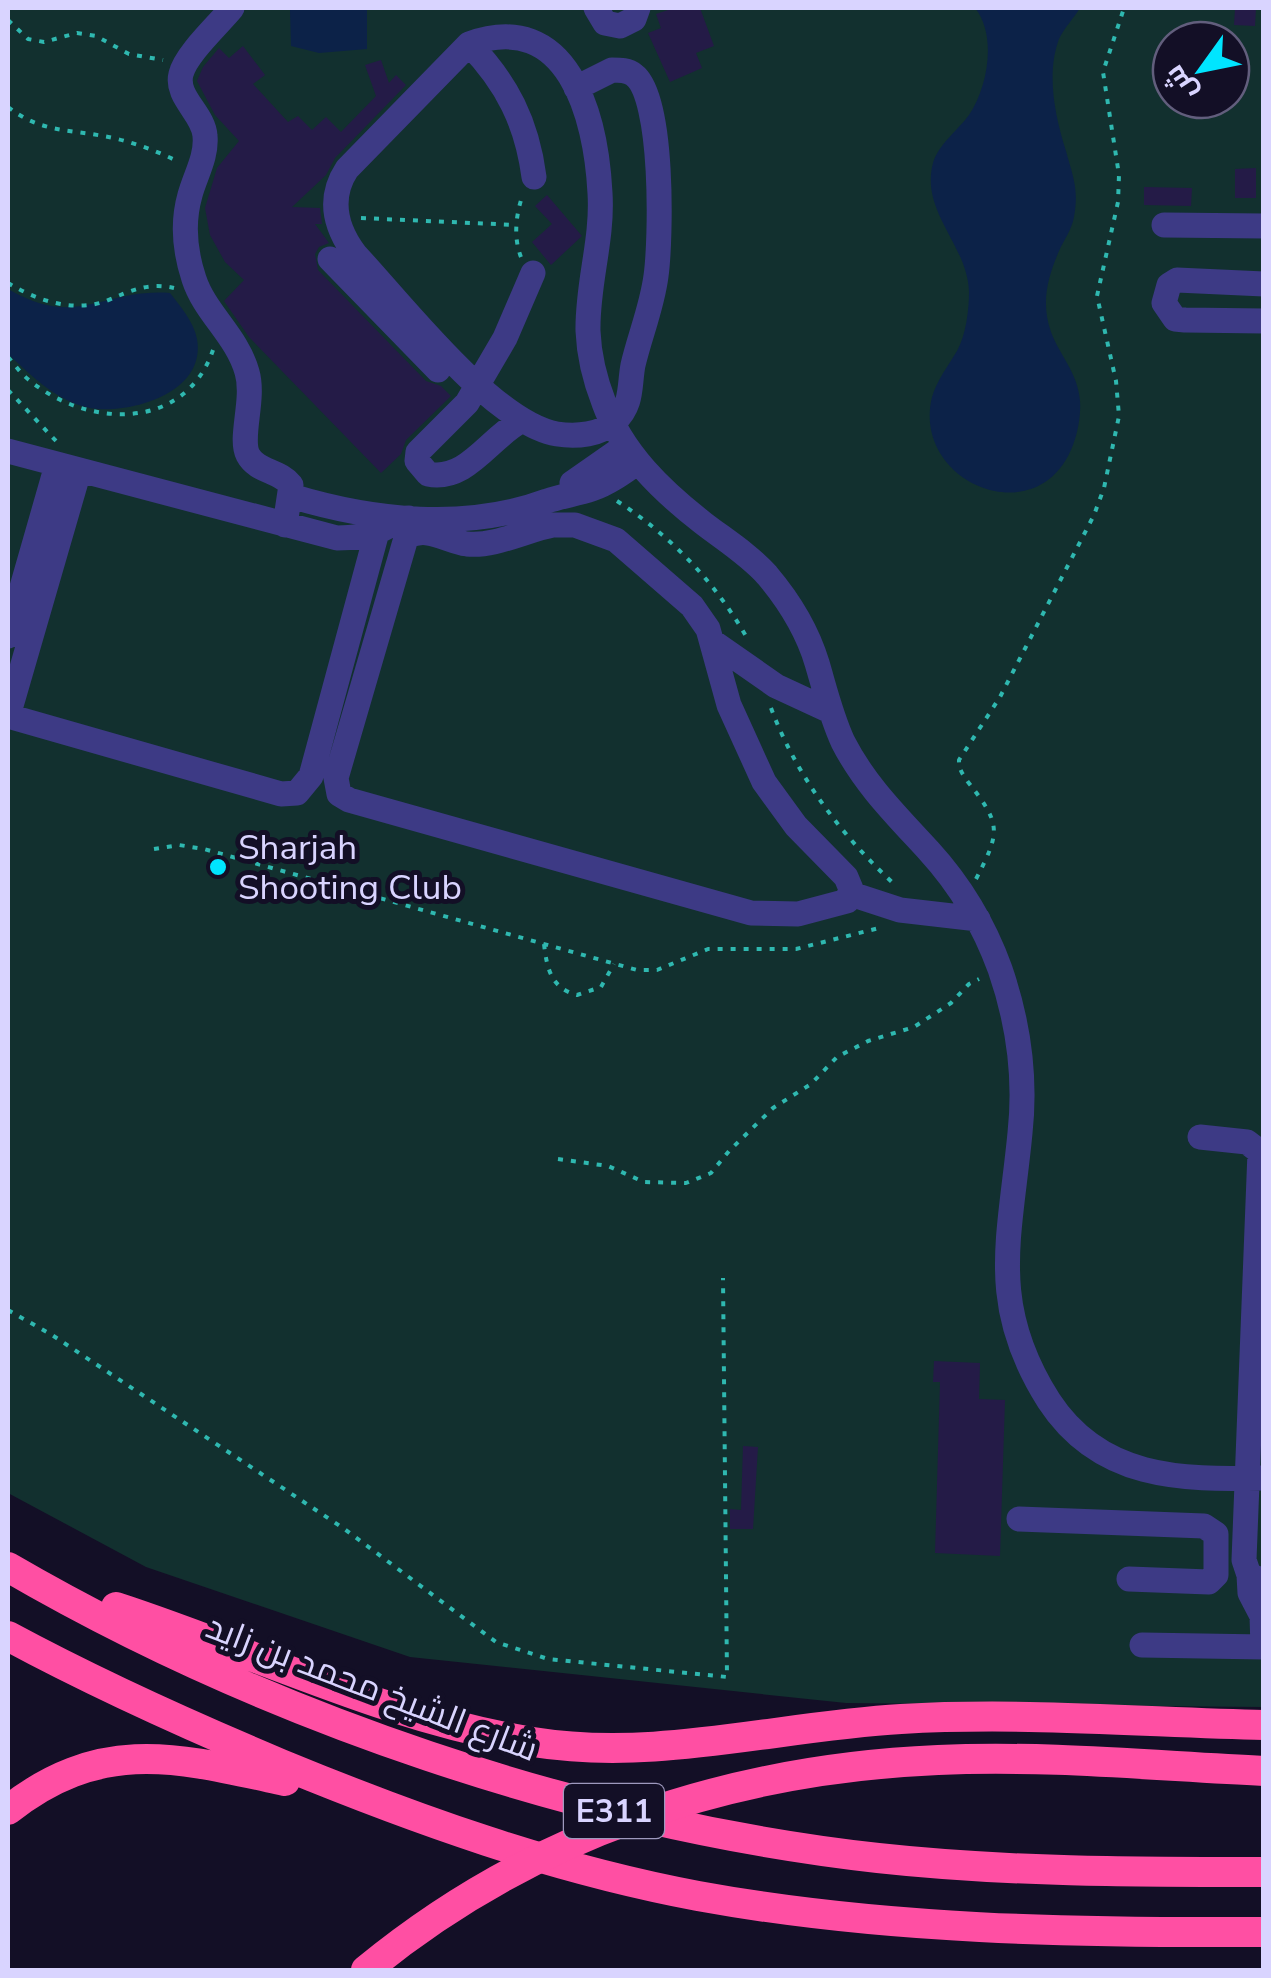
<svg xmlns="http://www.w3.org/2000/svg" width="1271" height="1978" font-family="'Nunito Sans',Cairo,sans-serif">
  <rect width="100%" height="100%" fill="#130f26"/>
  <path fill="#12302f" fill-rule="evenodd" d="M 8,8 L 1263,8 L 1263,1707 L 846,1703 L 410,1657 L 146,1567 L 8,1493 ZM 1171,40 L 1231,40 L 1231,100 L 1171,100 Z"/>
  <path fill="#0c2248" d="M 296,8 L 367,9 L 367,49 L 319,53 L 291,46 L 290,10 Z
    M 975,8 L 1080,8 C 1074,18 1064,28 1059,39 C 1046,74 1055,116 1066,151 C 1073,177 1079,189 1074,217 C 1072,229 1064,240 1059,251 C 1047,279 1041,303 1051,332 C 1060,356 1078,373 1080,401 C 1081,415 1078,432 1073,445 C 1039,536 911,483 932,397 C 937,380 948,366 957,351 C 966,335 969,310 969,292 C 968,245 920,212 933,163 C 938,145 958,130 969,115 C 988,87 997,35 975,8 Z
    M 8,289 C 78,330 102,288 170,293 C 180,306 194,322 197,339 C 206,391 137,412 98,409 C 61,406 33,377 8,354 Z"/>
  <path fill="#241b47" d="M 674,8 L 700,8 L 714,46 L 696,53 L 702,68 L 670,82 L 648,33 L 661,28 L 656,14 Z
    M 1235,8 L 1256,8 L 1255,26 L 1234,25 Z
    M 243,46 L 265,75 L 253,84 L 288,122 L 298,116 L 312,130 L 326,117 L 341,132 L 376,96 L 365,65 L 381,60 L 389,83 L 396,75 L 406,85 L 335,158 L 326,175 L 292,207 L 320,208 L 322,224 L 315,224 L 329,243 L 319,247 L 315,254 L 318,270 L 426,381 L 441,386 L 451,396 L 406,440 L 401,454 L 381,473 L 249,337 L 224,301 L 244,280 L 225,262 L 210,235 L 205,208 L 217,168 L 239,141 L 215,115 L 197,81 L 203,67 L 219,48 L 229,58 Z
    M 1256,168 L 1256,198 L 1235,198 L 1235,169 Z
    M 1144,187 L 1192,188 L 1191,206 L 1144,205 Z
    M 547,195 L 582,236 L 551,265 L 532,242 L 552,224 L 535,206 Z
    M 934,1361 L 980,1363 L 979,1399 L 1005,1400 L 1000,1556 L 935,1553 L 940,1382 L 933,1382 Z
    M 743,1446 L 758,1447 L 753,1529 L 730,1529 L 730,1509 L 741,1510 Z"/>
  <g fill="none" stroke-linecap="round" stroke-linejoin="round">
    <path stroke="#2fb8b0" stroke-width="4" stroke-dasharray="5 8" stroke-linecap="butt" d="M 8,20 L 28,39 L 44,42 L 77,33 L 96,36 L 129,54 L 163,60
      M 8,107 C 40,132 66,129 103,136 C 127,140 155,150 177,161
      M 361,218 L 516,225
      M 521,257 C 513,237 516,214 523,194
      M 8,283 C 36,300 73,313 106,301 C 130,291 148,282 174,288
      M 8,357 C 15,365 21,374 29,380 C 87,428 185,432 213,350
      M 8,390 L 56,441
      M 617,501 C 670,535 716,583 747,638
      M 771,708 C 796,775 840,834 893,883
      M 154,849 L 179,845 L 204,849 L 637,970 L 657,970 L 708,949 L 796,949 L 883,927
      M 976,879 C 1001,831 1001,824 968,782 C 962,773 959,770 959,760 L 1000,697 L 1094,515 L 1104,488 L 1119,416 L 1116,381 L 1097,296 L 1118,202 L 1119,175 L 1103,72 L 1124,8
      M 544,944 C 547,969 551,988 577,995 L 601,987 L 614,964
      M 558,1159 L 608,1166 L 644,1182 L 686,1183 L 711,1173 L 729,1151 L 773,1108 L 811,1084 L 837,1057 L 868,1041 L 914,1027 L 951,1003 L 969,984 L 979,979
      M 8,1310 L 52,1335 L 343,1528 L 496,1642 L 548,1659 L 727,1677 L 723,1278"/>
    <path stroke="#3d3a85" stroke-width="25" d="M 232,8 C 218,25 186,54 181,74 C 175,97 204,114 205,136 C 207,157 195,176 190,195 C 182,223 185,252 194,279 C 205,313 237,336 247,372 C 255,399 239,438 248,455 C 257,472 279,470 291,485 L 285,525
      M 596,8 L 605,23 L 620,26 L 634,19 L 638,8
      M 469,44 C 507,83 527,123 534,177
      M 576,88 L 612,70 C 620,70 628,70 634,75 C 664,97 661,240 656,276 C 652,307 640,335 633,365 C 629,386 633,404 615,421 C 601,435 576,437 557,434 C 493,423 401,303 355,254 C 335,227 328,198 347,169 L 469,44 C 568,8 596,116 600,193 C 603,240 587,284 588,331 C 589,356 595,380 604,403 C 622,453 662,491 703,523 C 725,540 748,554 767,575 C 789,601 807,630 817,663 C 825,690 831,716 843,742 C 865,785 897,816 929,851 C 960,885 984,925 1000,969 C 1018,1021 1026,1078 1020,1133 C 1010,1238 987,1304 1049,1401 C 1100,1479 1180,1480 1264,1478
      M 1164,225 L 1264,226
      M 330,259 L 438,370
      M 1264,284 L 1177,280 L 1169,285 L 1164,303 L 1175,319 L 1185,320 L 1264,321
      M 521,421 C 490,437 467,482 428,474 L 417,461 L 418,452 L 467,403 L 505,338 L 533,273
      M 8,451 L 337,538 C 351,538 365,537 379,531 C 390,527 397,518 409,518
      M 79,471 L 8,716 L 281,794 L 297,793 L 311,776 L 377,532
      M 572,483 L 625,446
      M 291,496 C 373,521 466,531 547,501 C 562,496 577,494 592,489 C 609,483 624,472 638,462
      M 553,525 L 575,525 L 616,540 L 692,606 L 708,629 L 729,705 L 764,782 L 796,826 L 846,877 L 851,889 L 847,901 L 798,914 L 751,913 L 349,800 L 339,794 L 336,778 L 406,538 C 425,524 446,541 467,544 C 495,547 526,530 553,525 Z
      M 8,636 L 57,465
      M 713,642 L 776,686 L 830,711
      M 851,894 L 900,910 L 978,919
      M 1200,1137 L 1247,1142 L 1260,1152 L 1244,1560 L 1249,1575 L 1264,1581
      M 1019,1519 L 1204,1526 L 1216,1534 L 1216,1575 L 1209,1582 L 1129,1579
      M 1249,1575 L 1250,1593 L 1262,1616 L 1263,1647
      M 1142,1645 L 1264,1647"/>
    <path stroke="#ff4fa3" stroke-width="30" d="M 8,1567 C 264,1716 583,1825 878,1858 C 1005,1872 1135,1872 1264,1872
      M 116,1607 C 255,1652 387,1719 533,1742 C 657,1762 777,1726 901,1719 C 1021,1712 1143,1722 1264,1725
      M 8,1636 C 97,1684 188,1725 281,1764 C 417,1820 554,1869 698,1896 C 884,1930 1075,1933 1264,1932
      M 8,1810 C 102,1736 179,1758 285,1781"/>
    <path stroke="#ff4fa3" stroke-width="30" d="M 366,1970 C 530,1835 727,1769 938,1760 C 1046,1755 1156,1766 1264,1771"/>
  </g>
  <circle fill="#00e5ff" stroke="#130f26" stroke-width="4" cx="218" cy="867" r="10"/>
  <g text-anchor="middle" dominant-baseline="central" stroke-width="10" stroke-linejoin="round" paint-order="stroke">
    <rect fill="#130f26" stroke="#9e99be" stroke-width="2.5" x="564" y="1784" width="100" height="54" rx="8"/>
    <g font-size="32" font-weight="bold" fill="#d9d4ff">
      <text x="614" y="1811">E311</text>
    </g>
    <g font-size="35" fill="#d9d4ff" stroke="#130f26" text-anchor="start">
      <text x="238" y="847">Sharjah<tspan x="238" dy="40">Shooting Club</tspan></text>
    </g>
    <g font-size="35" fill="#d9d4ff" stroke="#130f26">
      <text transform="translate(372 1688) rotate(21)">شارع الشيخ محمد بن زايد</text>
    </g>
  </g>
  <rect width="1271" height="1978" fill="none" stroke="#d9d4ff" stroke-width="20"/>
  <g transform="translate(1201 70) rotate(237)"><circle r="48" fill="#130f26" stroke="#625e7d" stroke-width="2.5"/>
  <path d="M0-8L18 38L0 25L-18 38Z" fill="#00e5ff"/>
  <text y="-15" font-size="28" font-weight="bold" text-anchor="middle" fill="#d9d4ff">ش</text>
  </g>
</svg>
